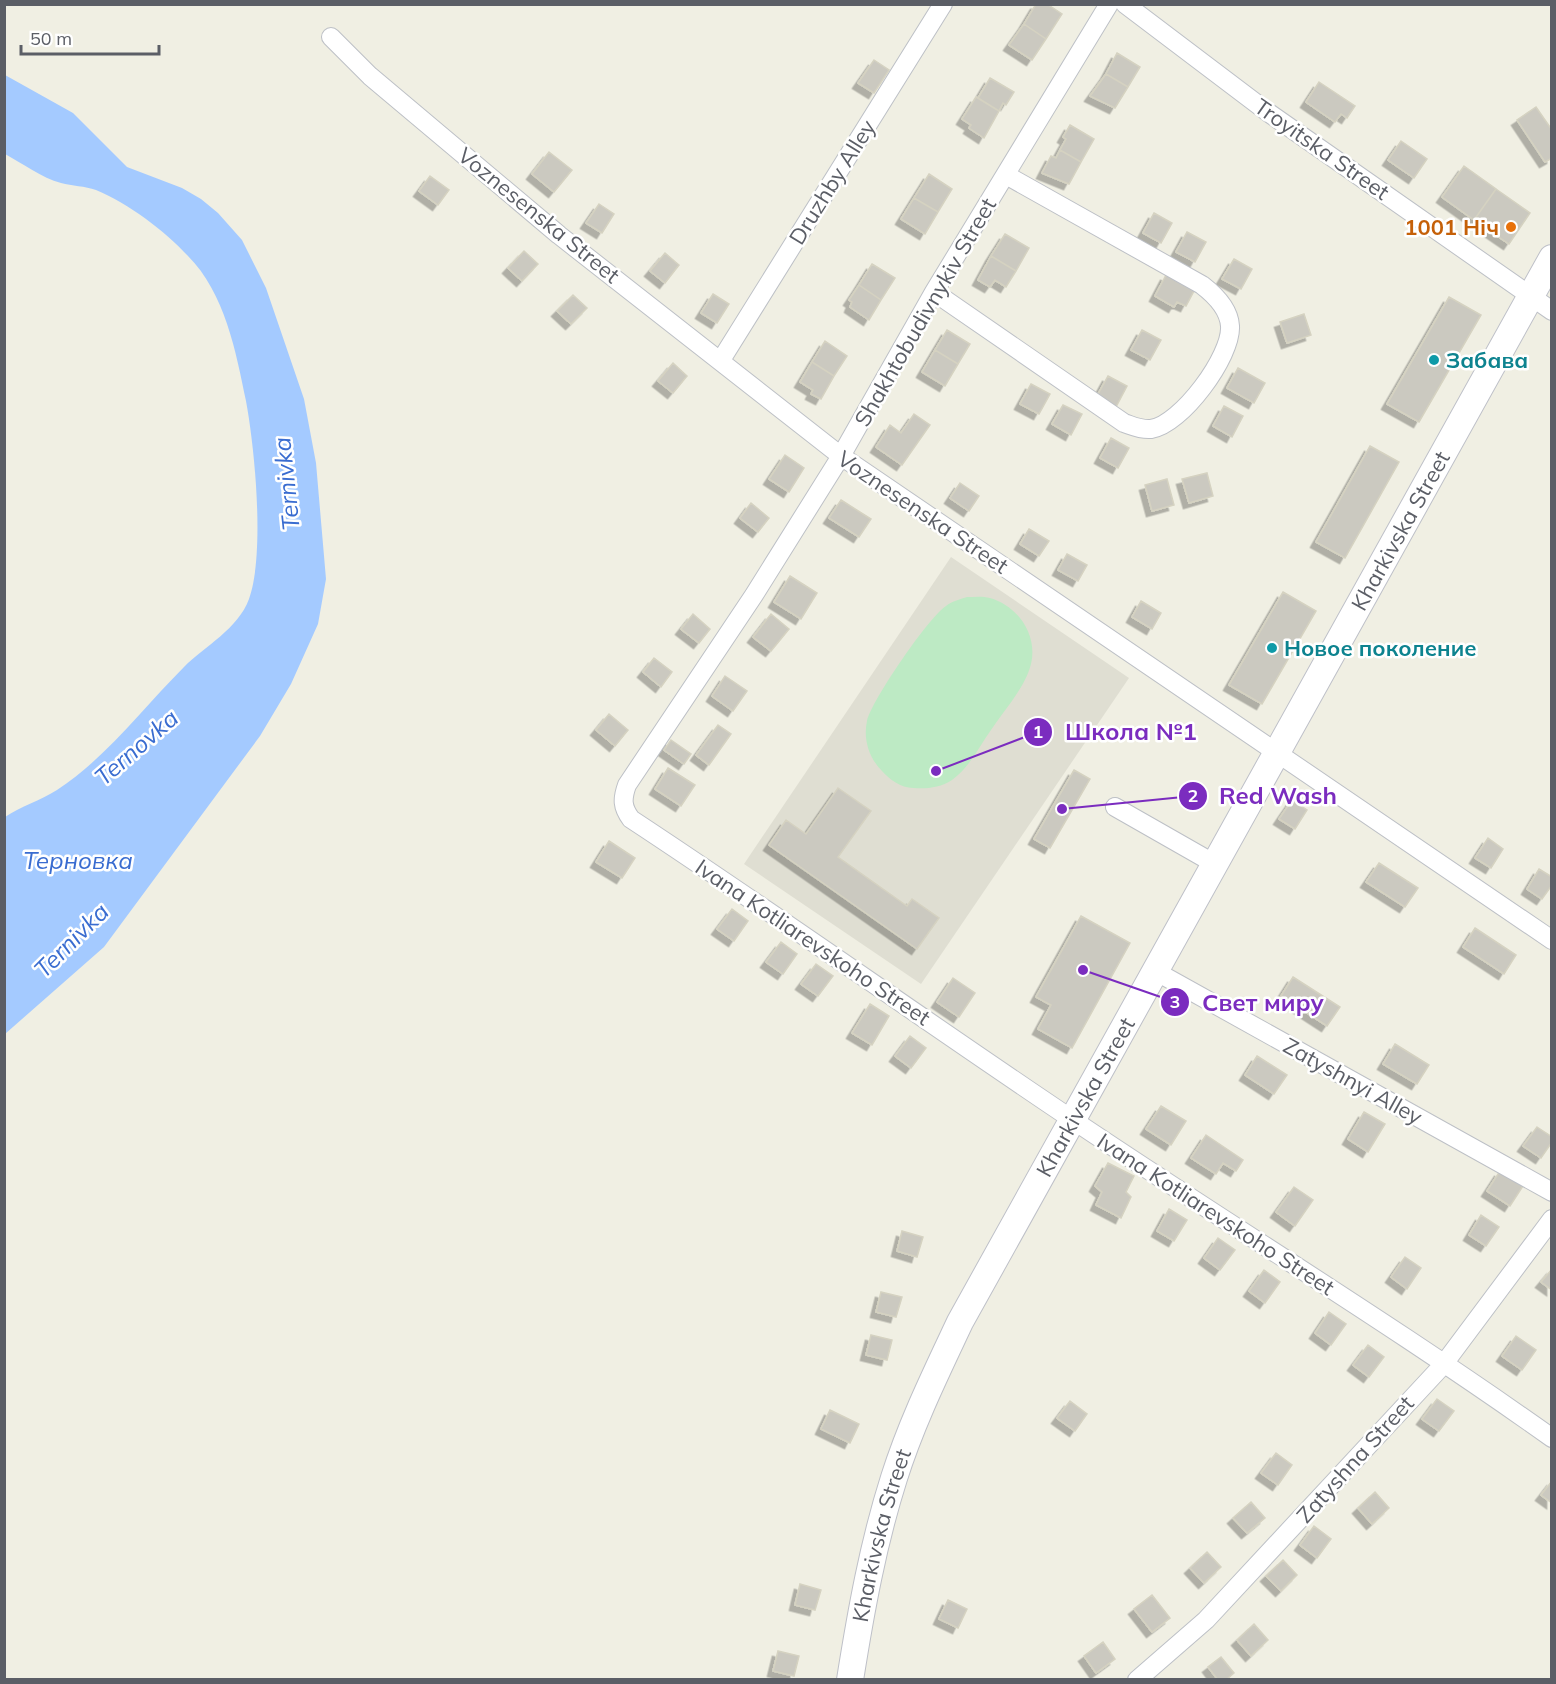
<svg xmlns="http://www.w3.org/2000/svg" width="1556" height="1684" font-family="Mulish,sans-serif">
  <defs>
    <filter id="shadow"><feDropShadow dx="-5.5" dy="5.5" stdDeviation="0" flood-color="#0004"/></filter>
  </defs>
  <rect width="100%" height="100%" fill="#f0efe3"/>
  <path fill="#dfded2" d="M 951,557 L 1129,678 L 921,984 L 744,864 Z"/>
  <path fill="#bdeac4" d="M 967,597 C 974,597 983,596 990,598 C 1018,606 1038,635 1031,664 C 1025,688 1004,710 991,730 C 979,747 969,768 952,780 C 940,788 926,789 913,788 C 901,788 889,779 882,771 C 869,758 863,739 867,721 C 872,700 928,618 946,606 C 952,601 961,599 967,597 Z"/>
  <path fill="#a4caff" d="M 5,75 L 73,113 L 127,167 L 182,188 L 201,199 L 218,213 L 242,240 L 266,288 L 304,399 L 316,463 L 326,579 L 318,624 L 291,684 L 260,736 L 104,947 L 5,1034 L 5,817 C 21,806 40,801 57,790 C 106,758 143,708 184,667 C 205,646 238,629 249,599 C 265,555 255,449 246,401 C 236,352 225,293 188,256 C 164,230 129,204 96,190 C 85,186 72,186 61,183 C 42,178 22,163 5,154 Z"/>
  <path fill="#cbc9c0" stroke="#d5d2c1" stroke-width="1.5" filter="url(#shadow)" d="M 1036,4 L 1047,4 L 1062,14 L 1046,39 L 1024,24 Z
    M 1024,24 L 1046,39 L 1032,60 L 1009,45 Z
    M 1117,53 L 1140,67 L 1128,87 L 1106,74 Z
    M 874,60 L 889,70 L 874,93 L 858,83 Z
    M 1106,74 L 1128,87 L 1115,108 L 1090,96 Z
    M 990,78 L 1014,92 L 1006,105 L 1003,103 L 999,111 L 978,98 Z
    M 1319,82 L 1355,106 L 1347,118 L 1341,114 L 1335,122 L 1306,102 Z
    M 976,97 L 999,111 L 984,138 L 969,128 L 971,125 L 962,119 Z
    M 1536,107 L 1552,130 L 1552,158 L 1545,162 L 1517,120 Z
    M 1070,125 L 1094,139 L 1081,162 L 1060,150 L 1066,139 L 1063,137 Z
    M 1401,141 L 1427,159 L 1414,178 L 1388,160 Z
    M 1060,150 L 1081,162 L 1069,184 L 1042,173 L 1051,156 L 1056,158 Z
    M 549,152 L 572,170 L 554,192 L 532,174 Z
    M 1464,166 L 1496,189 L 1474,220 L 1442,197 Z
    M 929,174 L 952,189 L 938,212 L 914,198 Z
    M 430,176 L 449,190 L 438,205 L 419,191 Z
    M 1496,189 L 1530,213 L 1509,244 L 1474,220 Z
    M 914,198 L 938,212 L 925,234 L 901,219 Z
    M 599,204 L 614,214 L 602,233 L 586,223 Z
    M 1154,213 L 1172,223 L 1161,243 L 1143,233 Z
    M 1187,232 L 1206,242 L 1195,262 L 1176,252 Z
    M 1005,234 L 1029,248 L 1016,271 L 991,256 Z
    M 524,251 L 538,264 L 522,281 L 508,268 Z
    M 665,253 L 679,265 L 665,283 L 650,271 Z
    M 991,256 L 1016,271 L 1006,287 L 995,280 L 990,287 L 978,280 Z
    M 1234,259 L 1252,269 L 1241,289 L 1222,279 Z
    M 872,264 L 895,278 L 881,300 L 859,285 Z
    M 1166,275 L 1194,291 L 1186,306 L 1177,302 L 1174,307 L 1155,296 Z
    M 859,285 L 881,300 L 869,320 L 850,307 L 852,302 L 849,300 Z
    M 713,294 L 729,304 L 717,323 L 701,313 Z
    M 573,295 L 587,308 L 571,324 L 557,311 Z
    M 1449,297 L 1481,315 L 1419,422 L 1387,404 Z
    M 1304,314 L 1311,335 L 1287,343 L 1280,322 Z
    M 947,330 L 970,344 L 958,364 L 935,350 Z
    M 1142,330 L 1161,340 L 1150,360 L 1131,350 Z
    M 825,341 L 847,356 L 834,376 L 812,362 Z
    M 935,350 L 958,364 L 945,386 L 922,372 Z
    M 812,362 L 834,376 L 821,399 L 811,394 L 813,390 L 800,382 Z
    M 673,363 L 687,376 L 673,393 L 658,381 Z
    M 1238,368 L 1265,383 L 1254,403 L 1227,388 Z
    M 1108,376 L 1127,386 L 1116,407 L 1097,396 Z
    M 1031,384 L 1050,394 L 1039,414 L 1020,404 Z
    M 1063,405 L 1082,414 L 1071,435 L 1052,424 Z
    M 1224,406 L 1243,416 L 1232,437 L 1213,426 Z
    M 914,414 L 930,425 L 902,465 L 876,447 L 890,425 L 901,433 Z
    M 1111,438 L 1129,448 L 1118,468 L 1100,458 Z
    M 1370,446 L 1399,462 L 1345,558 L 1316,542 Z
    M 785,455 L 804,468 L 789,492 L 769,479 Z
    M 1207,473 L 1213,496 L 1189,503 L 1182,479 Z
    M 1167,479 L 1174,505 L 1152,511 L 1145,485 Z
    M 960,483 L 979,496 L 969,511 L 950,498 Z
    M 841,500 L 871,519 L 859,537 L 829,518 Z
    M 751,503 L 769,518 L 758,532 L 740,518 Z
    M 1029,529 L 1049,541 L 1039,556 L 1020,544 Z
    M 1067,554 L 1087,565 L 1078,581 L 1058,570 Z
    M 790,576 L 817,593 L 801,619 L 774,602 Z
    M 1283,592 L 1316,611 L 1262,704 L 1229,685 Z
    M 1141,601 L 1161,613 L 1152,629 L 1132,617 Z
    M 693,614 L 710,629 L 699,643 L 681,629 Z
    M 771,614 L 789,629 L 771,651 L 753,637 Z
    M 654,658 L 672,672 L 661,687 L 643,672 Z
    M 725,676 L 747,691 L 733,711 L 712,696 Z
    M 609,714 L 628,730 L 615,746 L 596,730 Z
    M 718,725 L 731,734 L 709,765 L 696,755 Z
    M 671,740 L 691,754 L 684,764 L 664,750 Z
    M 668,768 L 695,785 L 681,806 L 655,789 Z
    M 1074,770 L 1090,779 L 1050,848 L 1034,839 Z
    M 838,788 L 871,811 L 838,857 L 907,906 L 912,899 L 939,918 L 917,949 L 769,845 L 786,820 L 806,834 Z
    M 1292,800 L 1307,810 L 1295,829 L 1279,819 Z
    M 1488,838 L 1503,849 L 1491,868 L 1475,858 Z
    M 609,841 L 635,858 L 622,878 L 596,862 Z
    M 1379,863 L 1418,888 L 1405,907 L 1366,882 Z
    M 1539,869 L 1552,877 L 1552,885 L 1542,899 L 1527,889 Z
    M 732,909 L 748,921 L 734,941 L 717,929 Z
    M 1081,916 L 1130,943 L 1072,1048 L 1038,1029 L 1051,1005 L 1036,997 Z
    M 1475,928 L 1516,955 L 1504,974 L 1463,947 Z
    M 781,942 L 797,954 L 783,974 L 766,962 Z
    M 816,964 L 833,976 L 818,996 L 801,984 Z
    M 1293,977 L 1340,1007 L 1327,1026 L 1281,996 Z
    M 953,978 L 975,993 L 959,1017 L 937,1002 Z
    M 870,1004 L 889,1016 L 872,1045 L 852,1033 Z
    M 910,1036 L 926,1048 L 911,1068 L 895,1056 Z
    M 1395,1044 L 1429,1065 L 1417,1084 L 1383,1064 Z
    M 1257,1056 L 1287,1075 L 1274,1094 L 1245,1075 Z
    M 1161,1106 L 1186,1121 L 1171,1145 L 1146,1129 Z
    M 1364,1112 L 1385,1124 L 1368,1152 L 1348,1139 Z
    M 1537,1127 L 1552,1137 L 1552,1142 L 1541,1158 L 1523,1146 Z
    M 1206,1135 L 1243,1160 L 1236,1171 L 1223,1163 L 1216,1174 L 1191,1158 Z
    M 1108,1163 L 1134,1176 L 1126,1192 L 1131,1197 L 1121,1218 L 1096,1205 L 1102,1192 L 1095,1186 Z
    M 1500,1171 L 1523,1186 L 1510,1206 L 1487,1191 Z
    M 1294,1187 L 1313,1200 L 1295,1226 L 1276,1212 Z
    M 1169,1209 L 1187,1220 L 1174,1241 L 1157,1231 Z
    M 1481,1215 L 1499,1227 L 1486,1246 L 1469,1235 Z
    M 902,1231 L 923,1237 L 917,1257 L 897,1251 Z
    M 1218,1238 L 1235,1250 L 1220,1270 L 1204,1258 Z
    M 1405,1257 L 1421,1268 L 1407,1289 L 1391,1277 Z
    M 1552,1269 L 1552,1290 L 1541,1282 Z
    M 1264,1270 L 1280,1282 L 1265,1303 L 1249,1291 Z
    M 881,1292 L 902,1297 L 896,1317 L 876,1312 Z
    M 1329,1312 L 1346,1324 L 1331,1345 L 1315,1333 Z
    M 871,1335 L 892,1340 L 887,1360 L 866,1355 Z
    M 1516,1336 L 1536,1350 L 1522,1370 L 1502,1356 Z
    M 1368,1345 L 1384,1357 L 1369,1377 L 1353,1365 Z
    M 1437,1399 L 1454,1411 L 1439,1431 L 1422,1419 Z
    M 1070,1401 L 1087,1414 L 1075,1431 L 1057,1418 Z
    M 830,1410 L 859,1424 L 850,1443 L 821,1429 Z
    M 1276,1453 L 1292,1465 L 1278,1485 L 1261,1473 Z
    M 1552,1481 L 1552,1503 L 1541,1495 Z
    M 1375,1492 L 1389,1508 L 1372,1524 L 1358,1508 Z
    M 1251,1502 L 1265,1518 L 1247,1533 L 1233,1518 Z
    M 1314,1526 L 1331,1539 L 1317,1558 L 1300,1545 Z
    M 1207,1552 L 1221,1567 L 1204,1583 L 1190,1568 Z
    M 1283,1560 L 1297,1575 L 1281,1591 L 1266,1576 Z
    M 800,1584 L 821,1590 L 815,1610 L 795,1605 Z
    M 1152,1595 L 1170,1618 L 1152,1632 L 1134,1609 Z
    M 948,1600 L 967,1609 L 958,1628 L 939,1619 Z
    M 1254,1624 L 1268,1640 L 1251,1656 L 1237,1640 Z
    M 1103,1642 L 1115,1659 L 1096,1673 L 1084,1656 Z
    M 778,1651 L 799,1656 L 794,1676 L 773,1671 Z
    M 1221,1657 L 1234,1673 L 1226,1680 L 1218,1680 L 1208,1667 Z"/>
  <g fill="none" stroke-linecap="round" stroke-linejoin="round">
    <defs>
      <path id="street" d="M 1109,4 L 934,292 L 841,456 L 754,595 L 627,785 C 622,799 622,807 631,819 C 780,917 925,1021 1073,1120 C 1232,1227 1396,1327 1552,1438
        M 1125,4 L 1269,113 L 1552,311
        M 331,37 L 370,76 L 559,235 L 841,456 L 1552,940
        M 934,292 L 1124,423 C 1133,426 1141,430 1151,429 C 1181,425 1232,356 1230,326 C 1229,309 1215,295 1202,285 L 1006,175
        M 721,360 L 943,4
        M 1115,807 L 1215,864
        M 1155,971 L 1552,1192
        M 1137,1680 L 1206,1620 L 1443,1365 L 1552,1219"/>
      <g id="secondary">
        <path id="s1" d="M 850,1680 C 861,1611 873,1544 894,1478 C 911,1424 936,1373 960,1322 L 1552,258"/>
      </g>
    </defs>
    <use href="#street" stroke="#bdc0c6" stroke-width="20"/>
    <use href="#secondary" stroke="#bec0c8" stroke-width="28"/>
    <use href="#street" stroke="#fff" stroke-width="18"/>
    <use href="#secondary" stroke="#fff" stroke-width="26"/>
  </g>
  <circle fill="#e8710a" stroke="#fff" stroke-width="2" cx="1511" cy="227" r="6"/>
  <g fill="#0f9aa8" stroke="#fff" stroke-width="2">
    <circle cx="1434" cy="360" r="6"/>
    <circle cx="1272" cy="648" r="6"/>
  </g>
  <g text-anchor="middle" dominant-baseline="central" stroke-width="5" stroke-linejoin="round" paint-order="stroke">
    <g font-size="22" fill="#5b5e66" stroke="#fff">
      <text transform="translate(1322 149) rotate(35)">Troyitska Street</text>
      <text transform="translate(832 182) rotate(-58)">Druzhby Alley</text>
      <text transform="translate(539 215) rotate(39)">Voznesenska Street</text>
      <text transform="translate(925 312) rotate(-60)">Shakhtobudivnykiv Street</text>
      <text transform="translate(923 512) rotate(34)">Voznesenska Street</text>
      <text stroke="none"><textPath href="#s1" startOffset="1282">Kharkivska Street</textPath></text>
      <text transform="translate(813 942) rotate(34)">Ivana Kotliarevskoho Street</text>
      <text transform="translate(1353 1081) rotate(29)">Zatyshnyi Alley</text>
      <text stroke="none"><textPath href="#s1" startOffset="634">Kharkivska Street</textPath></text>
      <text transform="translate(1216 1214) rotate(33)">Ivana Kotliarevskoho Street</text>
      <text transform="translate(1355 1459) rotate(-48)">Zatyshna Street</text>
      <text stroke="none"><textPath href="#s1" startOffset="148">Kharkivska Street</textPath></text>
    </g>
    <g font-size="22" font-weight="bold" fill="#c56008" stroke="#fff" text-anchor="end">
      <text x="1499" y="227">1001 Ніч</text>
    </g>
    <g font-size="22" font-weight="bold" fill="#0d838f" stroke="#fff" text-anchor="start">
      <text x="1446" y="360">Забава</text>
      <text x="1284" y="648">Новое поколение</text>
    </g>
    <g font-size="24" font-style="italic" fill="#396cd0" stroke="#fff">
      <text transform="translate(286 484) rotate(-96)">Ternivka</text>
      <text transform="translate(136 747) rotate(-41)">Ternovka</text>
      <text x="78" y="860">Терновка</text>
      <text transform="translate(71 940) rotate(-45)">Ternivka</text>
    </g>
  </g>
  <path fill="none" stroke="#7b2cbf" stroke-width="2" d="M936 771L1038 732M1062 809L1193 796M1083 970L1175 1002"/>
  <g fill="#7b2cbf" stroke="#fff" stroke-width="2">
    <circle cx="936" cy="771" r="6"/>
    <circle cx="1062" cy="809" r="6"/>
    <circle cx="1083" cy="970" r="6"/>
    <circle cx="1038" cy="732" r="15"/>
    <circle cx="1193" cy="796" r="15"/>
    <circle cx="1175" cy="1002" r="15"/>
  </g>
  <g font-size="18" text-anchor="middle" font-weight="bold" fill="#fff">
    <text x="1038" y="738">1</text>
    <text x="1193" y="802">2</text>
    <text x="1175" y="1008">3</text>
  </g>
  <g font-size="24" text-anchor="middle" font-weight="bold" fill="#7b2cbf" stroke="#fff" stroke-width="5" stroke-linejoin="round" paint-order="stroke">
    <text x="1131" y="740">Школа №1</text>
    <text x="1278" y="804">Red Wash</text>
    <text x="1263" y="1011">Свет миру</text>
  </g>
  <rect width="1556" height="1684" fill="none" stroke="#5b5e66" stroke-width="12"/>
  <path d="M21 45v9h138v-9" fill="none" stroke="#5b5e66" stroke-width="3"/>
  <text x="30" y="45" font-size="18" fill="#5b5e66" stroke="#ffffff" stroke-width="4.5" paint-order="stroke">50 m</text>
</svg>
